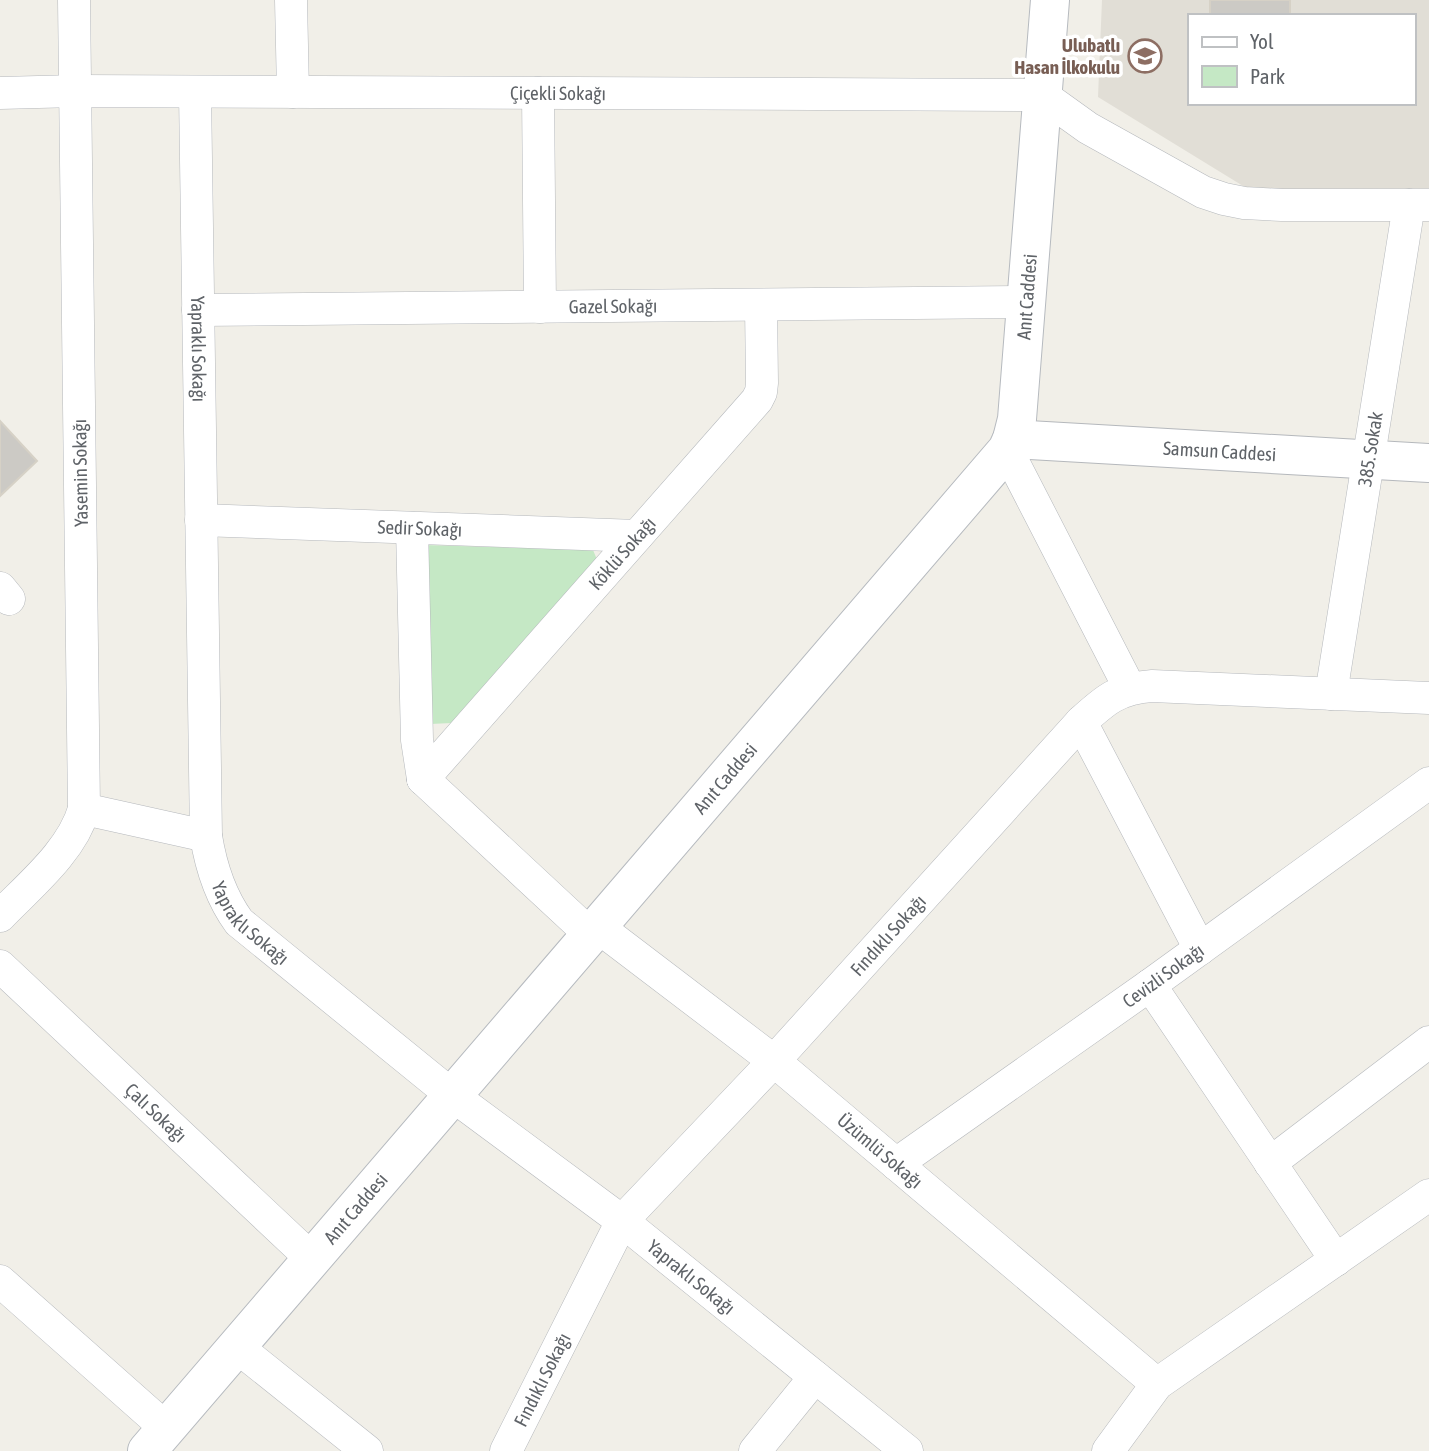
<svg xmlns="http://www.w3.org/2000/svg" width="1429" height="1451" font-family="'Asap Condensed',sans-serif">
  <rect width="100%" height="100%" fill="#f1efe8"/>
  <path fill="#e1ded6" fill-rule="evenodd" d="M 1102,0 L 1429,0 L 1429,188 L 1248,189 L 1098,97 ZM 1189,16 L 1413,16 L 1413,103 L 1189,103 Z"/>
  <path fill="#c5e8c5" d="M 424,545 L 593,550 L 598,562 L 452,723 L 430,724 Z"/>
  <path fill="#cccac5" stroke="#d6d1c6" stroke-width="2" d="M 1210,0 L 1290,0 L 1290,16 L 1210,16 Z
    M 0,421 L 37,461 L 0,496 Z"/>
  <g fill="none" stroke-linecap="round" stroke-linejoin="round">
    <defs>
      <g id="minor">
        <path d="M 291,0 L 293,92"/>
        <path id="s1" d="M 195,92 L 206,836 C 211,867 220,896 239,922 L 453,1096 L 622,1221 L 907,1451"/>
        <path id="s2" d="M 0,93 L 76,91 L 1042,95 L 1088,128 L 1203,192 L 1224,199 L 1244,203 L 1282,205 L 1429,205"/>
        <path d="M 538,93 L 540,307"/>
        <path id="s3" d="M 198,310 L 1026,302"/>
        <path d="M 1007,450 L 1130,689"/>
        <path id="s4" d="M 201,520 L 637,536"/>
        <path d="M 412,528 L 417,740 L 423,779"/>
        <path d="M 0,588 L 9,599"/>
        <path id="s5" d="M 1331,694 L 1409,205"/>
        <path d="M 1081,722 L 1200,949"/>
        <path id="s6" d="M 423,779 L 757,400 L 761,392 L 762,383 L 761,305"/>
        <path d="M 423,779 L 591,935"/>
        <path d="M 84,809 L 206,836"/>
        <path d="M 0,916 C 30,885 72,851 84,809 L 74,0"/>
        <path id="s7" d="M 598,927 L 774,1061 L 1157,1384"/>
        <path id="s8" d="M 0,966 L 312,1259"/>
        <path d="M 1150,985 L 1336,1260"/>
        <path d="M 1270,1163 L 1429,1042"/>
        <path id="s9" d="M 896,1164 L 1150,985 L 1429,783"/>
        <path d="M 0,1281 L 167,1429"/>
        <path d="M 237,1347 L 367,1451"/>
        <path id="s10" d="M 506,1451 L 622,1221 L 774,1061 L 1081,722 C 1104,701 1118,688 1152,686 L 1429,698"/>
        <path d="M 755,1451 L 815,1377"/>
        <path d="M 1108,1451 L 1157,1384 L 1429,1195"/>
      </g>
      <g id="tertiary">
        <path id="s11" d="M 1012,439 L 1429,463"/>
      </g>
      <g id="secondary">
        <path id="s12" d="M 147,1451 L 1007,450 L 1012,439 L 1017,419 L 1050,0"/>
      </g>
    </defs>
    <use href="#minor" stroke="#b5b8bc" stroke-width="33"/>
    <use href="#tertiary" stroke="#b5b8bc" stroke-width="40"/>
    <use href="#secondary" stroke="#b6babf" stroke-width="40"/>
    <use href="#minor" stroke="#fff" stroke-width="32"/>
    <use href="#tertiary" stroke="#fff" stroke-width="38"/>
    <use href="#secondary" stroke="#fff" stroke-width="38"/>
  </g>
  <defs>
    <symbol id="school-ring" viewBox="-11 -11 22 22"><circle r="9.5" fill="#fff" stroke="#8d6e63" stroke-width="1.5"/><path d="M0-5L7-2L0 1L-7-2ZM-4 1L0 2.5L4 1V4Q0 6-4 4Z" fill="#8d6e63"/></symbol>
  </defs>
  <g fill-rule="evenodd">
    <use href="#school-ring" x="1126" y="37" width="38" height="38"/>
  </g>
  <g text-anchor="middle" dominant-baseline="central" stroke-width="7" stroke-linejoin="round" paint-order="stroke">
    <g font-size="19" font-weight="bold" fill="#785e54" stroke="#fff" text-anchor="end">
      <text x="1120" y="45">Ulubatlı<tspan x="1120" dy="22">Hasan İlkokulu</tspan></text>
    </g>
    <g font-size="19" fill="#5f6368" stroke="#fff">
      <text stroke="none"><textPath href="#s2" startOffset="558">Çiçekli Sokağı</textPath></text>
      <text stroke="none"><textPath href="#s12" startOffset="1475">Anıt Caddesi</textPath></text>
      <text stroke="none"><textPath href="#s3" startOffset="415">Gazel Sokağı</textPath></text>
      <text stroke="none"><textPath href="#s1" startOffset="257">Yapraklı Sokağı</textPath></text>
      <text stroke="none"><textPath href="#s5" startOffset="248">385. Sokak</textPath></text>
      <text stroke="none"><textPath href="#s11" startOffset="208">Samsun Caddesi</textPath></text>
      <text transform="translate(80 473) rotate(-91)">Yasemin Sokağı</text>
      <text stroke="none"><textPath href="#s4" startOffset="219">Sedir Sokağı</textPath></text>
      <text stroke="none"><textPath href="#s6" startOffset="301">Köklü Sokağı</textPath></text>
      <text stroke="none"><textPath href="#s12" startOffset="887">Anıt Caddesi</textPath></text>
      <text stroke="none"><textPath href="#s1" startOffset="845">Yapraklı Sokağı</textPath></text>
      <text stroke="none"><textPath href="#s10" startOffset="648">Fındıklı Sokağı</textPath></text>
      <text stroke="none"><textPath href="#s9" startOffset="327">Cevizli Sokağı</textPath></text>
      <text stroke="none"><textPath href="#s8" startOffset="214">Çalı Sokağı</textPath></text>
      <text stroke="none"><textPath href="#s7" startOffset="360">Üzümlü Sokağı</textPath></text>
      <text stroke="none"><textPath href="#s12" startOffset="320">Anıt Caddesi</textPath></text>
      <text stroke="none"><textPath href="#s1" startOffset="1412">Yapraklı Sokağı</textPath></text>
      <text stroke="none"><textPath href="#s10" startOffset="80">Fındıklı Sokağı</textPath></text>
    </g>
  </g>
  <rect x="1188" y="14" width="228" height="91" fill="#ffffff" stroke="#bfc1c3" stroke-width="2"/>
  <rect x="1202" y="37" width="35" height="10" fill="#ffffff" stroke="#bfc1c3" stroke-width="2"/>
  <text x="1250" y="49" font-size="21" fill="#5f6368">Yol</text>
  <rect x="1202" y="66" width="35" height="21" fill="#c5e8c5" stroke="#bfc1c3" stroke-width="2"/>
  <text x="1250" y="84" font-size="21" fill="#5f6368">Park</text>
</svg>
